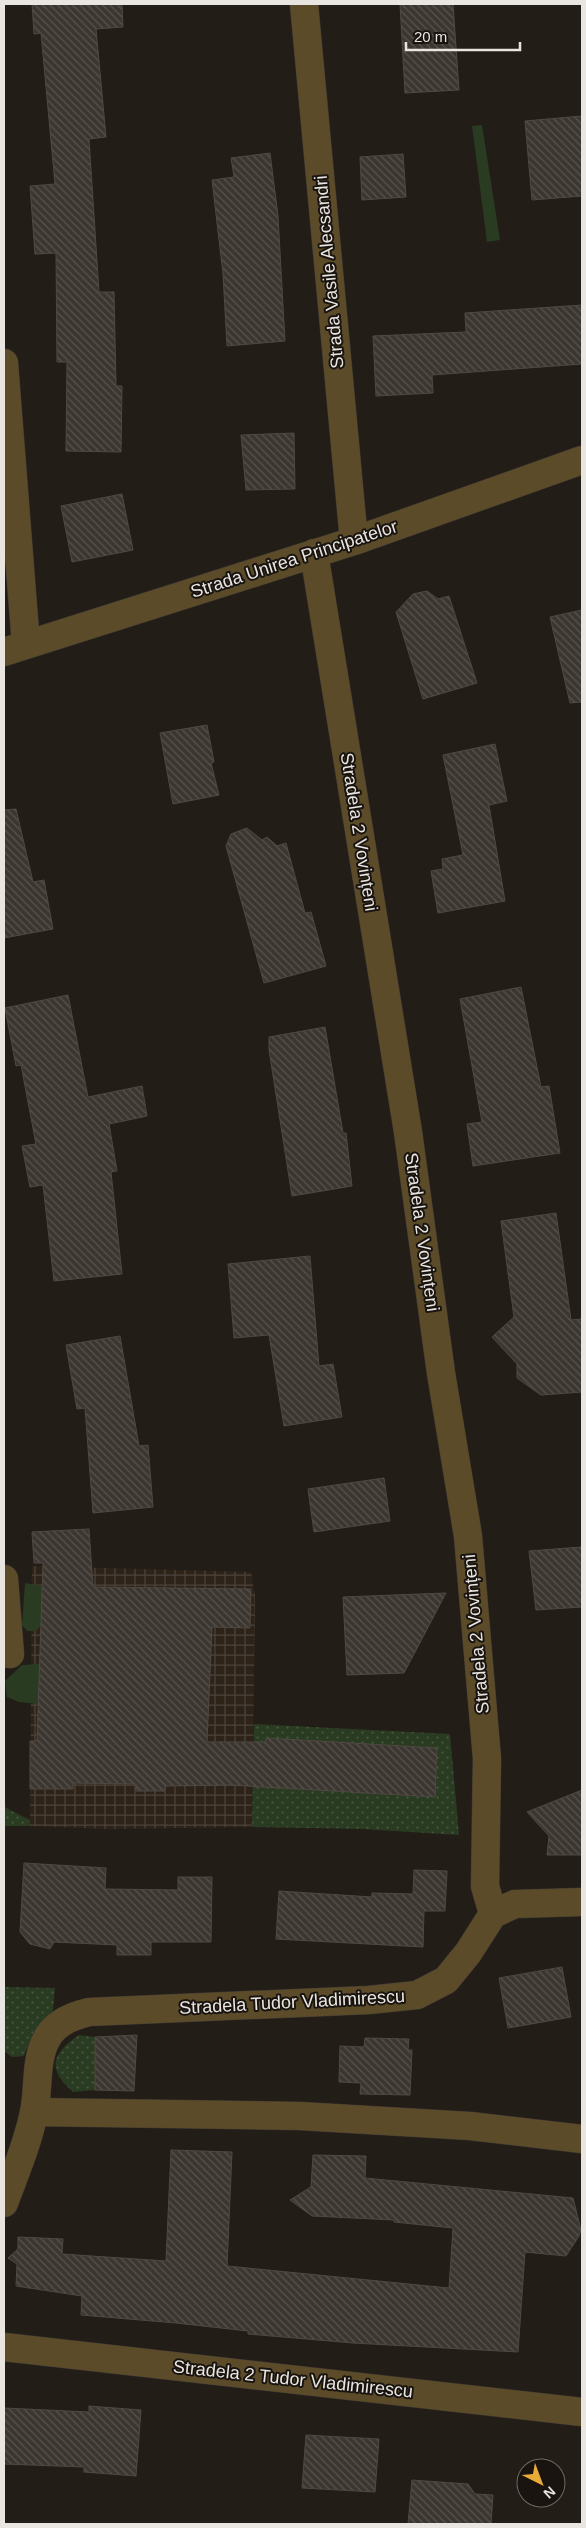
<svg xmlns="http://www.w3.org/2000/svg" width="586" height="2528" font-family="Helvetica,sans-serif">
  <defs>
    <pattern id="industrial-grid" width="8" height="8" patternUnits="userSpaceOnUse" patternTransform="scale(1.25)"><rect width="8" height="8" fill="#2d2319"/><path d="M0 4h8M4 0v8" fill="none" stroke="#4b433a"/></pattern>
    <pattern id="garden-dots" width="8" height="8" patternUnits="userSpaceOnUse" patternTransform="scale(1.25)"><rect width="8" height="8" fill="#293b21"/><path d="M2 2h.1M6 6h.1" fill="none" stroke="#485741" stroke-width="1.8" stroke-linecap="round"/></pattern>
    <pattern id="building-back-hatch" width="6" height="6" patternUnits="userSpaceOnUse" patternTransform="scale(1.25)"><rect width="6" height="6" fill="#3c3630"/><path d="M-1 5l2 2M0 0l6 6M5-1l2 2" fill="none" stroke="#58534e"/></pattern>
  </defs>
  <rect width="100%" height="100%" fill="#231d18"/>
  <path fill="url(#industrial-grid)" d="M 32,1566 L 251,1572 L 255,1596 L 252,1827 L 109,1829 L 30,1826 Z"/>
  <path fill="#293b21" d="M 482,125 L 500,240 L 487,242 L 472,126 Z
    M 25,1583 L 43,1586 L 42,1624 L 36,1631 L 27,1631 L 22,1625 Z
    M 41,1664 L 39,1704 L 19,1702 L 7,1697 L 5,1681 L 22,1665 Z"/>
  <path fill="url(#garden-dots)" d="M 254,1724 L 450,1734 L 459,1835 L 363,1829 L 252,1827 Z
    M 4,1802 L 6,1808 L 30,1820 L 30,1826 L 4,1826 Z
    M 4,1987 L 55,1988 L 53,2010 L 33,2033 L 24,2056 L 12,2057 L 4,2051 Z
    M 79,2035 L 95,2037 L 95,2090 L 73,2092 C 47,2069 51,2054 79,2035 Z"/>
  <path fill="url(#building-back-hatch)" stroke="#504843" d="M 32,4 L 122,4 L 123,27 L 96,29 L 106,137 L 89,139 L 99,292 L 114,292 L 116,386 L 122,386 L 121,452 L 66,451 L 67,362 L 57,362 L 56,253 L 35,254 L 30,186 L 55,184 L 41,33 L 34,34 Z
    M 400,4 L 453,4 L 459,90 L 405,93 Z
    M 582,116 L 582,196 L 532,200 L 525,121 Z
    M 270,153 L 278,216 L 285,341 L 227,346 L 223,274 L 212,180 L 234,177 L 231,158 Z
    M 403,154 L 406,197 L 362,200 L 360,157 Z
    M 582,305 L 582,364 L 432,375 L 433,393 L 376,396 L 373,336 L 466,332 L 465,313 Z
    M 294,433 L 295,489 L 246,490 L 241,435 Z
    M 122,494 L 133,550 L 72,562 L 61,506 Z
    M 427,591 L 438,599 L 449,596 L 477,683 L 423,699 L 396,612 L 413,594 Z
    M 582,610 L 582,702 L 570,703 L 550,617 Z
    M 207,725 L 214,762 L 211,763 L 219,795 L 173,804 L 160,733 Z
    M 495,744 L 507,801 L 489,805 L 505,901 L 438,913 L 431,871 L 443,869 L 442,859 L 463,855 L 443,755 Z
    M 16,809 L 33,882 L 44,880 L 53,929 L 4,938 L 4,810 Z
    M 247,828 L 262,840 L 267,837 L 277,846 L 286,843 L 305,913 L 311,912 L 326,966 L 264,983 L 226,846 L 231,834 Z
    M 521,987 L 541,1087 L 549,1086 L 560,1153 L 473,1166 L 467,1124 L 482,1122 L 460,999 Z
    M 68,995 L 88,1097 L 142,1086 L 147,1116 L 109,1124 L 117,1171 L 111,1172 L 122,1274 L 54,1281 L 43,1185 L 30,1187 L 22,1146 L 36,1144 L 21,1065 L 16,1066 L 5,1008 Z
    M 325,1027 L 343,1133 L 346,1133 L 352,1186 L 292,1196 L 269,1050 L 269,1037 Z
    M 556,1213 L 571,1320 L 582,1319 L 582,1392 L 541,1395 L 517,1378 L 517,1364 L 492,1337 L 514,1317 L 501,1221 Z
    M 310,1256 L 319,1366 L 333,1364 L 342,1417 L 284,1426 L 269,1335 L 234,1338 L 228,1264 Z
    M 120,1336 L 139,1446 L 148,1445 L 153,1507 L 93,1513 L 85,1408 L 77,1409 L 66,1345 Z
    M 384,1478 L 390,1521 L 314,1532 L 308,1489 Z
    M 89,1529 L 93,1587 L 251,1589 L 250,1628 L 212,1627 L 207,1742 L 266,1742 L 266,1738 L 437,1748 L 435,1797 L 230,1785 L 165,1786 L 165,1791 L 136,1791 L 136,1784 L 73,1783 L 73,1789 L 30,1789 L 30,1741 L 37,1741 L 43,1563 L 34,1563 L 32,1532 Z
    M 582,1547 L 582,1607 L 536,1610 L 529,1551 Z
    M 446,1593 L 404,1673 L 347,1675 L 343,1597 Z
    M 582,1790 L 582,1855 L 547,1855 L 549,1836 L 527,1812 Z
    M 24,1863 L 106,1868 L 105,1889 L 178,1890 L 178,1877 L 212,1877 L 211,1942 L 151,1942 L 151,1955 L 117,1955 L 117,1945 L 54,1942 L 50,1949 L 30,1944 L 20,1932 Z
    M 414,1870 L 447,1871 L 445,1911 L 424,1911 L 423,1947 L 276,1939 L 279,1891 L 372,1897 L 372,1893 L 413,1894 Z
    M 562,1967 L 571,2017 L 508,2028 L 499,1978 Z
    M 137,2035 L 134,2091 L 95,2090 L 95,2037 Z
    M 365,2038 L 409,2039 L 408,2050 L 412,2050 L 410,2095 L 360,2094 L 361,2083 L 339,2082 L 340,2046 L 364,2047 Z
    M 171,2150 L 232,2152 L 227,2266 L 449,2288 L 453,2228 L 394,2222 L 394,2220 L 312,2216 L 290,2200 L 311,2187 L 313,2155 L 366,2156 L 365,2178 L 573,2198 L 581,2230 L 579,2236 L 566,2256 L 525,2252 L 518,2352 L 353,2343 L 248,2334 L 248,2331 L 176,2323 L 81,2315 L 82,2296 L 16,2286 L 17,2264 L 8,2258 L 18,2249 L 18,2237 L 63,2239 L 62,2254 L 166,2261 Z
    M 89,2406 L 141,2410 L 136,2476 L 84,2472 L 84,2467 L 4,2464 L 4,2408 L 89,2412 Z
    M 306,2435 L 379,2439 L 375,2492 L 302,2488 Z
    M 412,2480 L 468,2484 L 475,2494 L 493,2495 L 491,2524 L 408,2524 Z"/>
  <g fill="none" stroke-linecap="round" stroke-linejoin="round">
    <defs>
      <path id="minor" d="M 304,4 L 354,541
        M 4,363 L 26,645
        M 314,553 L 408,1132 L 441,1373 L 468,1536 L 487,1759 L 485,1886 L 493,1914
        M 4,652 L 354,541 L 582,460
        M 4,1579 L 10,1654
        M 34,2112 L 300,2116 L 470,2126 L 582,2139
        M 4,2203 C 15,2173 28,2143 34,2112 C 39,2089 35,2061 46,2040 C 54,2023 72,2016 89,2012 L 369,2000 L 417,1995 L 446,1980 L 468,1953 L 493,1914 L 515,1904 L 582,1902
        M 4,2347 L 582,2412"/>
    </defs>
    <use href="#minor" stroke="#3f3934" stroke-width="29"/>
    <use href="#minor" stroke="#5b4b29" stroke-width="28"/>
  </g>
  <g text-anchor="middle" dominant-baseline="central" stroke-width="4" stroke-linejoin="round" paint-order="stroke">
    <g font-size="18" fill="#e9e5e1" stroke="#19140f">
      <text transform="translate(329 272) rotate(-95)">Strada Vasile Alecsandri</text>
      <text transform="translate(294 559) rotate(-18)">Strada Unirea Principatelor</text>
      <text transform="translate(359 832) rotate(81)">Stradela 2 Vovințeni</text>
      <text transform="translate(422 1232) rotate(82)">Stradela 2 Vovințeni</text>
      <text transform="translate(476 1634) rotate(-95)">Stradela 2 Vovințeni</text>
      <text transform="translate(292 2002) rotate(-3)">Stradela Tudor Vladimirescu</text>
      <text transform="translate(293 2379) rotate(6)">Stradela 2 Tudor Vladimirescu</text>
    </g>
  </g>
  <rect width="586" height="2528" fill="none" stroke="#e9e5e1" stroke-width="10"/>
  <g transform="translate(541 2483) rotate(138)"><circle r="24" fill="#19140f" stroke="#6c6863"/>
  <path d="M0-4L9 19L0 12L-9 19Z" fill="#e8ab37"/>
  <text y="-8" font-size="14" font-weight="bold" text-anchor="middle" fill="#e9e5e1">N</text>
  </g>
  <path d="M406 42v8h114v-8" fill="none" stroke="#e9e5e1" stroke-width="2.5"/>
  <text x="414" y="42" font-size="15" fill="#e9e5e1" stroke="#19140f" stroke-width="4" paint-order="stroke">20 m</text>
</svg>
